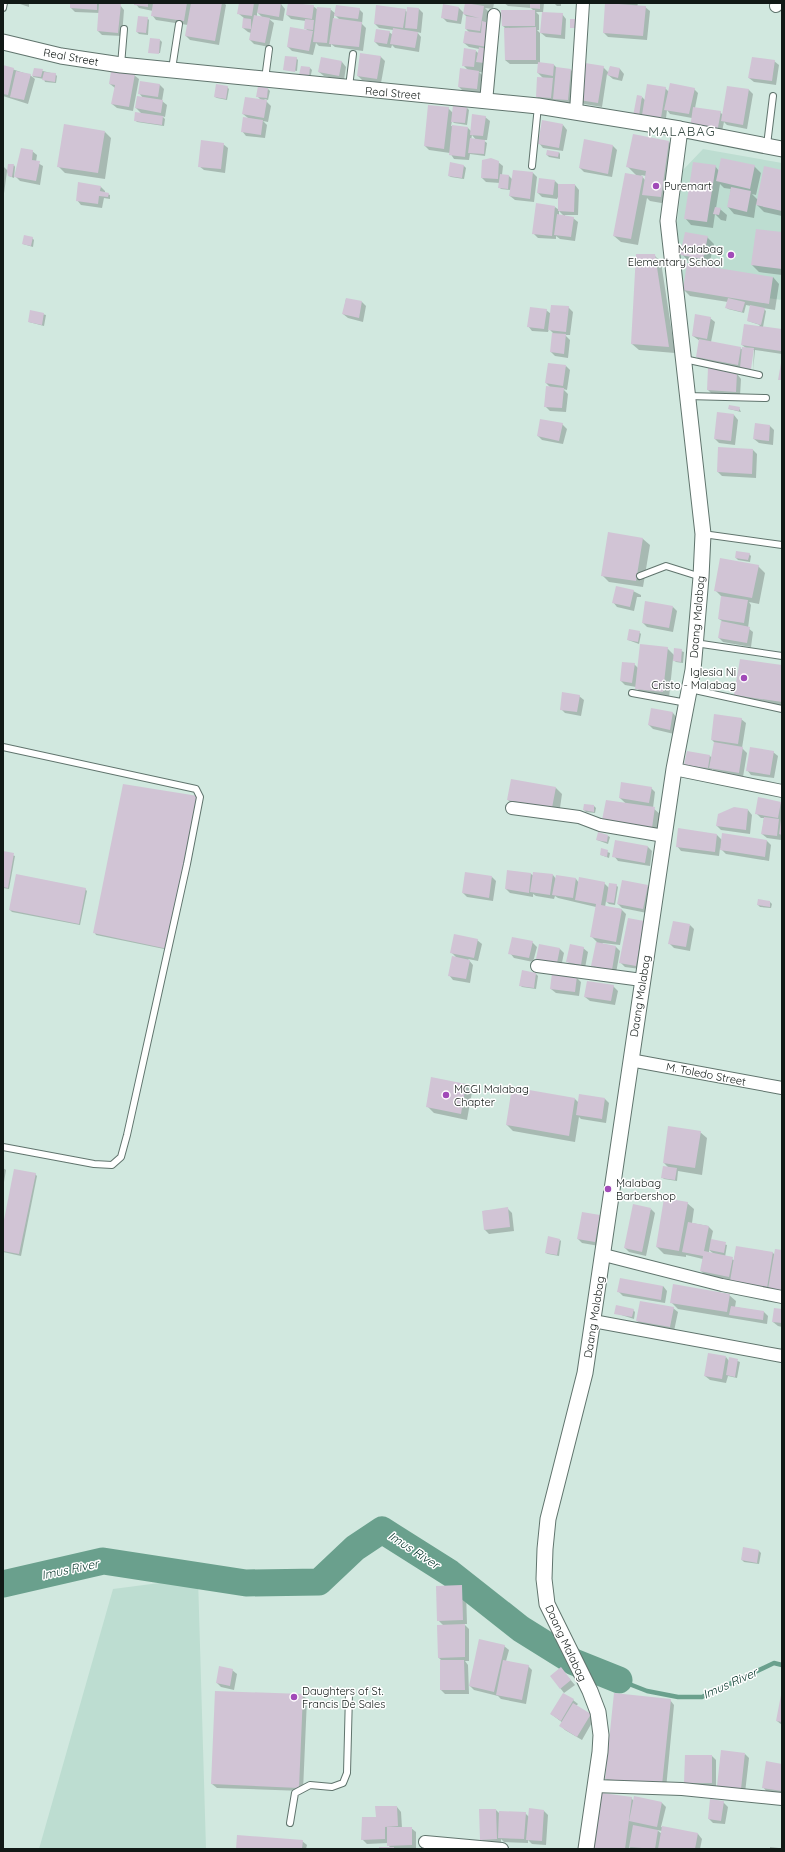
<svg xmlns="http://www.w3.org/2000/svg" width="785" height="1852" font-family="Quicksand,sans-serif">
  <rect width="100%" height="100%" fill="#d1e8df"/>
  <path fill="#bdddd1" d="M 703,149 L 782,163 L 782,300 L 682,286 L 677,223 L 683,170 Z
    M 198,1578 L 206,1849 L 39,1849 L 113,1589 Z"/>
  <path fill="#0003" fill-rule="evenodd" d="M 17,3 L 29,3 L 29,7 Z
    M 71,3 L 101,3 L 120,5 L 124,10 L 122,36 L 102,35 L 98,31 L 100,13 L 75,12 L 71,8 Z
    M 135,3 L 224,3 L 226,5 L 219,45 L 190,40 L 186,36 L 188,25 L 156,20 L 152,15 L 153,11 L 139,8 Z
    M 240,3 L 258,3 L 260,4 L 260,3 L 274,3 L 281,4 L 285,9 L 283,21 L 269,19 L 274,23 L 269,47 L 254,44 L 250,40 L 251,33 L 248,32 L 243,28 L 244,18 L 239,14 ZM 257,12 L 263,18 L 257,17 Z
    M 289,3 L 313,6 L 318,10 L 330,9 L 336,14 L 359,9 L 363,13 L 362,24 L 366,28 L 363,51 L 335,47 L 331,44 L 331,47 L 319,46 L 316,43 L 313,55 L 292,51 L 288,47 L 309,32 L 305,28 L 306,21 L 291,19 L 287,15 ZM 334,14 L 340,20 L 334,19 Z
    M 466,3 L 494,3 L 493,9 L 485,8 L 488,11 L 486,23 L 489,67 L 483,66 L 489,72 L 489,73 L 479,72 L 483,76 L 481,93 L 463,91 L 459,87 L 468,70 L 463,65 L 476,51 L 479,54 L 479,49 L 469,47 L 464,43 L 469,32 L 466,29 L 467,17 L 463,13 L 461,24 L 447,22 L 442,17 L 444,5 L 459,8 L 464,13 Z
    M 504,3 L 544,3 L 543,13 L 562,14 L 566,19 L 565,39 L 546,37 L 541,33 L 543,12 L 536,12 L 539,15 L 539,30 L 537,30 L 540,33 L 540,63 L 554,65 L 557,68 L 571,70 L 575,74 L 572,104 L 558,102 L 556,100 L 555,102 L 541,101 L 537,97 L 543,78 L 538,73 L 539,64 L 510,64 L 505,60 L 505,28 L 503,26 L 502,11 L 534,11 L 531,8 L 508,6 Z
    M 554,3 L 561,3 L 561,6 L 557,6 Z
    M 614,3 L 638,3 L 637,7 L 645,7 L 650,11 L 647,40 L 608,37 L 604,33 L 616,5 Z
    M 419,9 L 423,13 L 421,33 L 417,32 L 421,37 L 419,52 L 395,48 L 392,45 L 391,48 L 379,46 L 375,42 L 389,32 L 393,35 L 393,30 L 379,28 L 375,24 L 405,10 L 407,12 Z
    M 147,18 L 149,20 L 148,35 L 139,34 L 137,32 Z
    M 160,40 L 162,42 L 160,53 L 150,53 Z
    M 380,56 L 385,61 L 381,83 L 362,80 L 358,76 Z
    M 296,58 L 298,60 L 297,71 L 284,69 Z
    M 322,59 L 342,62 L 346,67 L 344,80 L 324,76 L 319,72 Z
    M 774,61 L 779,65 L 776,85 L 754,82 L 749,78 Z
    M 3,66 L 30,75 L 35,79 L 28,104 L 3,96 Z
    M 603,67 L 609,73 L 610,67 L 620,69 L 624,74 L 622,81 L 613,79 L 607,74 L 602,107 L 584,104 L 580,100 Z
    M 310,68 L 312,70 L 310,79 L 302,77 Z
    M 35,69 L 55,74 L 57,76 L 56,83 L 45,82 L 44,79 L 33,77 Z
    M 134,75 L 139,79 L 133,111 L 117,108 L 112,104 L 115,88 L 110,84 Z
    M 141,82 L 160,85 L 164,89 L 162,101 L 167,105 L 165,117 L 162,116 L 165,119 L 164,126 L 137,122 L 135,120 L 142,114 L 136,108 L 143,98 L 139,93 Z
    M 227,87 L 229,89 L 227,100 L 217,98 L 215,97 Z
    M 728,87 L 749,90 L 753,94 L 747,129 L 727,125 L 724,122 L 721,136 L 692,118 L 670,114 L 667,110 L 666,118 L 646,114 L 647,119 L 644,115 L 643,120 L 634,115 L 642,97 L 645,100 L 665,88 L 669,92 L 694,89 L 698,93 L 695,108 L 720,112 L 723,115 Z
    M 268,89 L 270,91 L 268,100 L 264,99 L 271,106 L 268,122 L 263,121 L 267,125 L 265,138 L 246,136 L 242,131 L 248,118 L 243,114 L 261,100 L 257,96 Z
    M 448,108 L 453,113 L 467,108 L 469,110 L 467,125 L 454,123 L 452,121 L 451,126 L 468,128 L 471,131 L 485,117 L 490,121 L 487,140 L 483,140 L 487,143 L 485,156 L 470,154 L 469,160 L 454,159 L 450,153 L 429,150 L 425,146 ZM 472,135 L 476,140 L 471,140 Z
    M 563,125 L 567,130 L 563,151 L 543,148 L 539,143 Z
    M 105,132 L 111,138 L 105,179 L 65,173 L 58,166 Z
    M 585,140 L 613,146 L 617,150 L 612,177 L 584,172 L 580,168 Z
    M 669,142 L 675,149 L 667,204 L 650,201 L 647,198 L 638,245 L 621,242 L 614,236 L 637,176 L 628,167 ZM 641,175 L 646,176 L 645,180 Z
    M 223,144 L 228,148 L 225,173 L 204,170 L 199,166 Z
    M 32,151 L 37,155 L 36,162 L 43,166 L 40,185 L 20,181 L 16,177 Z
    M 559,152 L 560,154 L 560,159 L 549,157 L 547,155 Z
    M 498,162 L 503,166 L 502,175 L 509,176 L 512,179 L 533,173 L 537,177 L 534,202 L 515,200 L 510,196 L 511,190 L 501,189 L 499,187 L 500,183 L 486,182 L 482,178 Z
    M 451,164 L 464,166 L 466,168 L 464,179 L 451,177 L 449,176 Z
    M 14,165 L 15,167 L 14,178 L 9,176 L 7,171 L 3,201 L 3,166 L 8,171 Z
    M 715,166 L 719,171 L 754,166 L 761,173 L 756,195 L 752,194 L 758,200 L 782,170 L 782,216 L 764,212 L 756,204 L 754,218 L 734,214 L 728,207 L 731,189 L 724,188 L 720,184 L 716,208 L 720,209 L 727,215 L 726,221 L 721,220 L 715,214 L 713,228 L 691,225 L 685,218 Z
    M 555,181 L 559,185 L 575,185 L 579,190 L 578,215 L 565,215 L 565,216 L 573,218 L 578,222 L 575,241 L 560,239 L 556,236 L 556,239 L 538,238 L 533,233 L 555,207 L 559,210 L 559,195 L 557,199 L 542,197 L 538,193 ZM 559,211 L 564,216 L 559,216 Z
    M 101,187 L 105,191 L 105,193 L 110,195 L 110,199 L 104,198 L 102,208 L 81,205 L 77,200 Z
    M 782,233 L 782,275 L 759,272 L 752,265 Z
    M 707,237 L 714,244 L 709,265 L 688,261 L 682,254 Z
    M 32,238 L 34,240 L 33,247 L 23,244 Z
    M 654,255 L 661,262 L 675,353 L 639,350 L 632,344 Z
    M 773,277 L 779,284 L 775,310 L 763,308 L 766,311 L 763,327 L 782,330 L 782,354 L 755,350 L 753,371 L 754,350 L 752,350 L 750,371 L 701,361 L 697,357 L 700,341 L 693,336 L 710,318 L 715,322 L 711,342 L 740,348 L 743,350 L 746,348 L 742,345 L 760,325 L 748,321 L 751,306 L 746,305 L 744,313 L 728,309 L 726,307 L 728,302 L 690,296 L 684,290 Z
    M 346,299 L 362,302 L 366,306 L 363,322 L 348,318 L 343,314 Z
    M 568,307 L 573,312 L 570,335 L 565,335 L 570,340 L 568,358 L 555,356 L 551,352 L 553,333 L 549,329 L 548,332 L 532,331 L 528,326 L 546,310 L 551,314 Z
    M 31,311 L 46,315 L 44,326 L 29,322 Z
    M 566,366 L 570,370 L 567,390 L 563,389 L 568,394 L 566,412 L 550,411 L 545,406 L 551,388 L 546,383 Z
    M 737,374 L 741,379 L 740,396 L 712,394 L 708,390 Z
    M 739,408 L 741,412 L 729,409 Z
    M 718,413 L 734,415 L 738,420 L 735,445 L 719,443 L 715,439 Z
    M 562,424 L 567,429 L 563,444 L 542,440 L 538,436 Z
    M 756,424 L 770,426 L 774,430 L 773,445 L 759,443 L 754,439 Z
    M 719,448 L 753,450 L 757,454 L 756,478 L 722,476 L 718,472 Z
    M 609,533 L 643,539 L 650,545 L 643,587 L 609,582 L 602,575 Z
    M 749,554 L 751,556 L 750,562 L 738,560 L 736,558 Z
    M 758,566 L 765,573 L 759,604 L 749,602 L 751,605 L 748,628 L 753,632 L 751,647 L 723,642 L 719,638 L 722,621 L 719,619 L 722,597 L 715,590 Z
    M 633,591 L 641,595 L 641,597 L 637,597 L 634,611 L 617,607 L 613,602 Z
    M 673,607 L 677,611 L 673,632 L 647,627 L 643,623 Z
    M 639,632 L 641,634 L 639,644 L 628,640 Z
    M 667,648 L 675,656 L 675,649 L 684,652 L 683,663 L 676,662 L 673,659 L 669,698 L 643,695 L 636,687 L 625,685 L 621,681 L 634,664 L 638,668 Z
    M 782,666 L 782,709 L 744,703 L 736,694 Z
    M 579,696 L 584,700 L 581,716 L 565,713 L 561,709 Z
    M 652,709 L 673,713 L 677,718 L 674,734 L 653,729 L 649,725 Z
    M 741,719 L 746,723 L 742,748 L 747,753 L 743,777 L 715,772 L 712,769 L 712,772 L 690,769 L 686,764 L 710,756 L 712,758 L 715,743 L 712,740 Z
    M 773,752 L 778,756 L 774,778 L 751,775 L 747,770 Z
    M 124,785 L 169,950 L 96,935 L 95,933 Z
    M 556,788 L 562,794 L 559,815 L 515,806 L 508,800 Z
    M 651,788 L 655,792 L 653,808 L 661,815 L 658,834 L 620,798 Z
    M 780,803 L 782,804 L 781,840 L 767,838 L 762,834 L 764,818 L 761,818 L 756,813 Z
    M 594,806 L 596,808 L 595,813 L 586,812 L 584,810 Z
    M 748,810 L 752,815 L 750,834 L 721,830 L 717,826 Z
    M 717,835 L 722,840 L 767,841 L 771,845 L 769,861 L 726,854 L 720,848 L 719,856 L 681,851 L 677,846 Z
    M 608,836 L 610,837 L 608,844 L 597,840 Z
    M 616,841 L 648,847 L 652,851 L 650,866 L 618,861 L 614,856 Z
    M 602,850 L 610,853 L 609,858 L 601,855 Z
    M 3,852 L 15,856 L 9,889 L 3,888 Z
    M 508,871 L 531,874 L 534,876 L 553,875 L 556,879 L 556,876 L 576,879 L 579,883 L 604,883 L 609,888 L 616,885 L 618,887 L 615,905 L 609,904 L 606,901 L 605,907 L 621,909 L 626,914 L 620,945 L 603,943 L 602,944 L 616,947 L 620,951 L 616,973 L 597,970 L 592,965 L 597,942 L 592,937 L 596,907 L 558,898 L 555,896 L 554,899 L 536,896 L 533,894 L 533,897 L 510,893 L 506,889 Z
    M 492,877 L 496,881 L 493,901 L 467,897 L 463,893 Z
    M 647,886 L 651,890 L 647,913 L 622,908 L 618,904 Z
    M 85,889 L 87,891 L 80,925 L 12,912 L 10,910 Z
    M 759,900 L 770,902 L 772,904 L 771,908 L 760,907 L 758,905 Z
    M 644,922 L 648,926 L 640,969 L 625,967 L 620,962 Z
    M 690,925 L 694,929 L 690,951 L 674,948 L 670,944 Z
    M 477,940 L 482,944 L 478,961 L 468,959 L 473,965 L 470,983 L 453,980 L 449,975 L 458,959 L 451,952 Z
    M 532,942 L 537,947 L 533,962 L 514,958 L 510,953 Z
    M 583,948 L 588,952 L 585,968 L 572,966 L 568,962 Z
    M 560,949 L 564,953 L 561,967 L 541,963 L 537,958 Z
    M 536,974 L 538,976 L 536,989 L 522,987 L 520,985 Z
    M 576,977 L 581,982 L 579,996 L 556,993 L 551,989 Z
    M 613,986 L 618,991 L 615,1005 L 590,1001 L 585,997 Z
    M 466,1085 L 472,1092 L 467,1120 L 434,1113 L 427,1106 Z
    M 575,1099 L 579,1103 L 605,1099 L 609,1103 L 606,1123 L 581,1119 L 579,1117 L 575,1142 L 513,1131 L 507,1125 Z
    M 700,1132 L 707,1138 L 702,1175 L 678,1171 L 677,1181 L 664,1179 L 662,1177 L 669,1168 L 664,1163 Z
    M 3,1168 L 6,1170 L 3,1188 Z
    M 35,1174 L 37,1176 L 21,1256 L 3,1252 L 3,1230 Z
    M 687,1203 L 694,1209 L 692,1223 L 708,1226 L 713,1231 L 711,1240 L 727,1245 L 725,1257 L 734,1260 L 737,1247 L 773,1253 L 775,1255 L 782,1251 L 782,1294 L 705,1275 L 701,1271 L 703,1259 L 686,1255 L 686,1257 L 664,1254 L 657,1247 ZM 709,1250 L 714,1254 L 709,1253 Z
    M 508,1209 L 512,1213 L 514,1231 L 489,1234 L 485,1230 L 483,1211 Z
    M 651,1209 L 655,1213 L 646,1256 L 629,1252 L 625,1248 Z
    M 600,1216 L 604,1221 L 599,1246 L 582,1243 L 578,1239 Z
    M 560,1240 L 561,1241 L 559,1256 L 548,1254 L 546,1253 Z
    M 663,1286 L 667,1291 L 665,1303 L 623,1296 L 618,1291 Z
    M 729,1295 L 736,1301 L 735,1307 L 764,1312 L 768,1316 L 767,1324 L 678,1309 L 671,1302 Z
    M 673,1308 L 678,1312 L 674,1331 L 642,1325 L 637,1321 Z
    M 633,1310 L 635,1312 L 634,1319 L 615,1313 Z
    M 782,1310 L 782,1327 L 778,1326 L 773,1322 Z
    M 726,1357 L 729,1361 L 730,1358 L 740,1362 L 737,1378 L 728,1376 L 726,1383 L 710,1380 L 705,1376 Z
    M 744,1548 L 759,1551 L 761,1553 L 759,1564 L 744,1562 L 742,1560 Z
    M 462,1586 L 466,1590 L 467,1624 L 464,1624 L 469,1629 L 469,1661 L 465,1661 L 468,1665 L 469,1694 L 445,1694 L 441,1690 L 441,1660 L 439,1658 L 443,1625 L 438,1620 Z
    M 504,1646 L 509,1650 L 506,1661 L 528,1666 L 532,1670 L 526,1704 L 501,1699 L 498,1696 L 474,1690 L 470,1686 Z
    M 561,1669 L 575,1685 L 564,1693 L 551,1676 Z
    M 232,1670 L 237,1674 L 234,1690 L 221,1687 L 217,1683 Z
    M 302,1695 L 307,1699 L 303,1791 L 217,1788 L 212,1784 Z
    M 782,1697 L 782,1725 L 777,1721 Z
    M 573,1700 L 578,1704 L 576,1706 L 594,1719 L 582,1740 L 565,1730 L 561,1726 L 563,1723 L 551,1714 Z
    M 670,1700 L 674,1705 L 666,1789 L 610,1783 L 606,1779 Z
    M 745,1754 L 749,1758 L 745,1793 L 722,1790 L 718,1786 Z
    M 712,1756 L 716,1760 L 716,1787 L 690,1787 L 685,1783 Z
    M 782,1765 L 782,1794 L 767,1792 L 763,1787 Z
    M 631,1798 L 634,1801 L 662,1803 L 666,1807 L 661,1827 L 698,1834 L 702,1839 L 700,1849 L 632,1849 L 629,1847 L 629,1849 L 595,1849 ZM 657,1830 L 662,1831 L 662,1834 Z
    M 723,1802 L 728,1807 L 725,1824 L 713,1823 L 709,1819 Z
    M 397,1807 L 401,1812 L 402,1828 L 411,1828 L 416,1832 L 416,1849 L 380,1849 L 390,1848 L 388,1843 L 367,1844 L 362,1839 L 377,1818 Z
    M 496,1810 L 500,1814 L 525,1813 L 529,1817 L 544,1811 L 548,1815 L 546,1845 L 532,1844 L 528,1840 L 528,1843 L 504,1842 L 501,1839 L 501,1843 L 485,1843 L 481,1839 Z
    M 302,1841 L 307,1845 L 306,1849 L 237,1849 Z
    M 770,1847 L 779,1848 L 780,1849 L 770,1849 Z"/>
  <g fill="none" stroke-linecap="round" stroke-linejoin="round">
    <path stroke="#6aa08d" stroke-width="4.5" d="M 619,1680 L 647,1691 L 678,1697 L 702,1697 L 774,1663 L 782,1665"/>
    <path stroke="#6aa08d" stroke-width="27" d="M 3,1584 L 103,1561 L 246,1583 L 319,1582 L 355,1548 L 382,1530 L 450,1573 L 521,1629 L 574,1662 L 619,1680"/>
  </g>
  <path fill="#d1c4d5" d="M 70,3 L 97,3 L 97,10 L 70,8 Z
    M 99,3 L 121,4 L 118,33 L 97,31 Z
    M 134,3 L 148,3 L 148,7 L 134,5 Z
    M 153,3 L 187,3 L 184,21 L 151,16 Z
    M 191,3 L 222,3 L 215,41 L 185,36 Z
    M 239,3 L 254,3 L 252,16 L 237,14 Z
    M 259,3 L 281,3 L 279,17 L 257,13 Z
    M 288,3 L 314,5 L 312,19 L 286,15 Z
    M 465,3 L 484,6 L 480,31 L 465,29 L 466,16 L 479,18 L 463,14 Z
    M 530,3 L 540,3 L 540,9 L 530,8 Z
    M 605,3 L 646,6 L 643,36 L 603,33 Z
    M 443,4 L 459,7 L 457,21 L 441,18 Z
    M 336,5 L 360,8 L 358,19 L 334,16 Z
    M 376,5 L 406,9 L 403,28 L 374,24 Z
    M 317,7 L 331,8 L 327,43 L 313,42 Z
    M 407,7 L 419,8 L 417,29 L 405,28 Z
    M 501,10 L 535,10 L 535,26 L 502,26 Z
    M 542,12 L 563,13 L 561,35 L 540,33 Z
    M 254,15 L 270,18 L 265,43 L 249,40 Z
    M 138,16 L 148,17 L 146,33 L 136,32 Z
    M 243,18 L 251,19 L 251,29 L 242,28 Z
    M 333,18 L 362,22 L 359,47 L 329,44 Z
    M 305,19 L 314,20 L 313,30 L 304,29 Z
    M 570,19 L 579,19 L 579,28 L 570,28 Z
    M 482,21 L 489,23 L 487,47 L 463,43 L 465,31 L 481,33 Z
    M 290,27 L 313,31 L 309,51 L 287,47 Z
    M 536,27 L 536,60 L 505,60 L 504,28 Z
    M 393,28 L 418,32 L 415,48 L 390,44 Z
    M 376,29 L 390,31 L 387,44 L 374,42 Z
    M 150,38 L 160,39 L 159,54 L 148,53 Z
    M 479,47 L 487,49 L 484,63 L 476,62 Z
    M 464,48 L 476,50 L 474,67 L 462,66 Z
    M 360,53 L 381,56 L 377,79 L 357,76 Z
    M 285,56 L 297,57 L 295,72 L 283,70 Z
    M 321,57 L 342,61 L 339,76 L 318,72 Z
    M 752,57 L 775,60 L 772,81 L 748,78 Z
    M 538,62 L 554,64 L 553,76 L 537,73 Z
    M 585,63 L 604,66 L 598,103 L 579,100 Z
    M 3,65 L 14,68 L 8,95 L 3,94 Z
    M 301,66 L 310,67 L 309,77 L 299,75 Z
    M 610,66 L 620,68 L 618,78 L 607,75 Z
    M 556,67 L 571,69 L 568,100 L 553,99 Z
    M 34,68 L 43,69 L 41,77 L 32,76 Z
    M 460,68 L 479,71 L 477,89 L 458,87 Z
    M 16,71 L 31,74 L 24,100 L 10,97 Z
    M 111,71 L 135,74 L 129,107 L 111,104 L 115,85 L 109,84 Z
    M 44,72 L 56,73 L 55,82 L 42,80 Z
    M 537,77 L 553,78 L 551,98 L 536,97 Z
    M 140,81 L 160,84 L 158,97 L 138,94 Z
    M 670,83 L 695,88 L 689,114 L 664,110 Z
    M 216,84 L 228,86 L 226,99 L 214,97 Z
    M 647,84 L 666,87 L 661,118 L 642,115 Z
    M 258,86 L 268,88 L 267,98 L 256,97 Z
    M 727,86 L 749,89 L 743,125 L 721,121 Z
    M 637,95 L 642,96 L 639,116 L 633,116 Z
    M 137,96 L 163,100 L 161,113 L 135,108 Z
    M 245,97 L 267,100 L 264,118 L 242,114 Z
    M 428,105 L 449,107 L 444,149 L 424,146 Z
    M 453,105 L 467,107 L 465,123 L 451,122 Z
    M 693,107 L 721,111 L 717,133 L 690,128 Z
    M 135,112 L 163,116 L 162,125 L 134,121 Z
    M 472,114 L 486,116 L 483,136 L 470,135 Z
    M 243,117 L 263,120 L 261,135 L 241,132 Z
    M 542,120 L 563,124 L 559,148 L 538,144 Z
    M 64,124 L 105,131 L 98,173 L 57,167 Z
    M 452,125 L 468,127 L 465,157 L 449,155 Z
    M 633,134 L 669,141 L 661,197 L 642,195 L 646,171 L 626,167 Z
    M 470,138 L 485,140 L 484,154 L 468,153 Z
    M 584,139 L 613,145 L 608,174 L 579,168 Z
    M 201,140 L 224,143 L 221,169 L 198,167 Z
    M 21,148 L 33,150 L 32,160 L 40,161 L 36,181 L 14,177 Z
    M 547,150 L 559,152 L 558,157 L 546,155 Z
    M 491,158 L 499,161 L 498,179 L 481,178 L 482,160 Z
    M 721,158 L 755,165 L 750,189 L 716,181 Z
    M 450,162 L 464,165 L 462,178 L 448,176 Z
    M 693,162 L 716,165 L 707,222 L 684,219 Z
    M 8,164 L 14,164 L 12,177 L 8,176 L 7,171 Z
    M 764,166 L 782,170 L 782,211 L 756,205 Z
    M 513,170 L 533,172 L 530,199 L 509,196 Z
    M 625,173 L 643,176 L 631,239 L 613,236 Z
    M 500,174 L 509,175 L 508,189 L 498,188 Z
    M 539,178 L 555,180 L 553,195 L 537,193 Z
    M 78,182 L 101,186 L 100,191 L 109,193 L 108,197 L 99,196 L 98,204 L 76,201 Z
    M 558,184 L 575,184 L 574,212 L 558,211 Z
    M 731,187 L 751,191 L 747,212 L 727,207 Z
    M 536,203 L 555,206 L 552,236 L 532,234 Z
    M 715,207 L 721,208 L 719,215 L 713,214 Z
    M 557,214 L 574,217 L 571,237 L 554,235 Z
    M 756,229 L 782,232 L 782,269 L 751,265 Z
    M 685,232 L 708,236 L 703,259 L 680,255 Z
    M 24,235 L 33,237 L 31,246 L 22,244 Z
    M 636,254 L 655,254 L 669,347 L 631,344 Z
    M 687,263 L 773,277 L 769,304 L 683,290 Z
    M 346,298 L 362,301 L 359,318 L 342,314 Z
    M 728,298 L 745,302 L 742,312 L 725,308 Z
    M 551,305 L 569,306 L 566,332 L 548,330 Z
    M 750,305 L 765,308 L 761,325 L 747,321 Z
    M 530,307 L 547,309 L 544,329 L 527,327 Z
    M 30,310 L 44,313 L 42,325 L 28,322 Z
    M 695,314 L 711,317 L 707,339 L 692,336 Z
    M 744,324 L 782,329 L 781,351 L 741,345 Z
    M 552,333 L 566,334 L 564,354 L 550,352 Z
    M 699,339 L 741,347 L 738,365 L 696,357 Z
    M 742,347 L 754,348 L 751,369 L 740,368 Z
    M 548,363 L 566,365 L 563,386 L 545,383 Z
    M 781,363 L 782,363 L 782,380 L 778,380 Z
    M 708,368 L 737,373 L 736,392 L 707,390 Z
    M 546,386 L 564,388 L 562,408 L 544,407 Z
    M 729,405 L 740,407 L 739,411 L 728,409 Z
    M 717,412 L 734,414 L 731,441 L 714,439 Z
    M 540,419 L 563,423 L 559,441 L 537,436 Z
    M 755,423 L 770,425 L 769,441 L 753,439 Z
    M 718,447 L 753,449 L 752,474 L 717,472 Z
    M 608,532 L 643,538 L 636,581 L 601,576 Z
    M 736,551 L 750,553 L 748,560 L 735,558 Z
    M 720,558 L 759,565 L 752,598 L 714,591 Z
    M 616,586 L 634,590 L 630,607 L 612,603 Z
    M 721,596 L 748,600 L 744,623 L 718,619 Z
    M 645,601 L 673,606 L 669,628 L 642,623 Z
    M 721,621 L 750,627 L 747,643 L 718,638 Z
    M 629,629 L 640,631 L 638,642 L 627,640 Z
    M 640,644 L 668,647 L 663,692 L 635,689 Z
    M 674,648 L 682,649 L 681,662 L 673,661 Z
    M 740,659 L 782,665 L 782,702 L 734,695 Z
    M 622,662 L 635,663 L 632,683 L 620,681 Z
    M 562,692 L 580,695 L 577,712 L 560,710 Z
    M 651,708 L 673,712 L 670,730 L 648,725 Z
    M 714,714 L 742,718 L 738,744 L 711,740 Z
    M 714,742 L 743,747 L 739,773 L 709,768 Z
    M 750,747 L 774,751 L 770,775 L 746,771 Z
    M 687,751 L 710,755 L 708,768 L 684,765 Z
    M 511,779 L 556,787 L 552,808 L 507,800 Z
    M 621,782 L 652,787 L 649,803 L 619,798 Z
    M 123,784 L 198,796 L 168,949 L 93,933 Z
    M 758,797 L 781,802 L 778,818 L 755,814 Z
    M 606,800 L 655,807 L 652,828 L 602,820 Z
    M 584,804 L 594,805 L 594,812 L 583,810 Z
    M 734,807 L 748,809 L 746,830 L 716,826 L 718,814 Z
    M 764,817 L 779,819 L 777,836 L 761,834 Z
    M 781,820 L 782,821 L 782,835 L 779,834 Z
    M 678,828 L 717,834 L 715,852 L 676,847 Z
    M 598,832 L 608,835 L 607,842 L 596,840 Z
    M 722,833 L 767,840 L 765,857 L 720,850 Z
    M 615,840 L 648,846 L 645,863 L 612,857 Z
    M 601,848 L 608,850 L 607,857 L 600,855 Z
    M 3,851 L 14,853 L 8,888 L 3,887 Z
    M 507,870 L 531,873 L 529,893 L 505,889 Z
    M 465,872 L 492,876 L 489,898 L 462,893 Z
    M 533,872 L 553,874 L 550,895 L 530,892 Z
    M 16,874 L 86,888 L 79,924 L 9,910 Z
    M 556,875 L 576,878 L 573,898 L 552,895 Z
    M 579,877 L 605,882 L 601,905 L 622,909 L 616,942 L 590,937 L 596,904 L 575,900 Z
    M 622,880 L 648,885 L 643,909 L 617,904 Z
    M 609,883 L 617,884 L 614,903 L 606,902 Z
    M 758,899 L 770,901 L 770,907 L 757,905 Z
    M 628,918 L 644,921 L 636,966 L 619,963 Z
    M 673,921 L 690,924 L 686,947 L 668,944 Z
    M 454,934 L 478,939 L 474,958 L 450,953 Z
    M 512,937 L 533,941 L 529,958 L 508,954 Z
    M 596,942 L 616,946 L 612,970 L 591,966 Z
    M 539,944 L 560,948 L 557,963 L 536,959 Z
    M 570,944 L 584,947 L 581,965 L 566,962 Z
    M 452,956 L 470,960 L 466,979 L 448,976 Z
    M 522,970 L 536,973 L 534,988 L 519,986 Z
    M 552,973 L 577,976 L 575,992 L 550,989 Z
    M 587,981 L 614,985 L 611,1001 L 584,997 Z
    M 431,1077 L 466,1084 L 461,1114 L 426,1107 Z
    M 512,1087 L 575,1098 L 569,1136 L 506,1125 Z
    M 579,1094 L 605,1098 L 602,1119 L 576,1115 Z
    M 668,1126 L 701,1131 L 695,1168 L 663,1163 Z
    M 663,1166 L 677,1168 L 675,1180 L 661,1178 Z
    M 14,1169 L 36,1173 L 19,1254 L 3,1251 L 3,1225 Z
    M 664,1198 L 688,1202 L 679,1251 L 656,1247 Z
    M 633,1204 L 651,1208 L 642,1252 L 624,1248 Z
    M 508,1207 L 510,1227 L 484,1230 L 482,1211 Z
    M 582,1212 L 600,1215 L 595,1242 L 577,1239 Z
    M 688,1222 L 709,1226 L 704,1251 L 733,1257 L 729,1277 L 700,1271 L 703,1256 L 682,1252 Z
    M 548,1236 L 560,1239 L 557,1255 L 545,1253 Z
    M 711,1239 L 726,1242 L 724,1253 L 709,1250 Z
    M 736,1246 L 773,1252 L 767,1288 L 730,1281 Z
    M 775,1249 L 782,1250 L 782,1291 L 768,1289 Z
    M 620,1278 L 663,1286 L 661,1300 L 617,1292 Z
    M 673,1284 L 730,1294 L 727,1312 L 670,1303 Z
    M 640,1301 L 674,1307 L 670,1327 L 636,1321 Z
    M 616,1305 L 634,1309 L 632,1317 L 614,1314 Z
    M 731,1306 L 764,1311 L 763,1320 L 729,1315 Z
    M 774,1308 L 782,1309 L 782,1323 L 772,1322 Z
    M 708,1353 L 726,1356 L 722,1379 L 704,1376 Z
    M 729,1357 L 738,1359 L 735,1377 L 726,1375 Z
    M 743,1547 L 759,1550 L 757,1563 L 741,1560 Z
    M 462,1585 L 463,1620 L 437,1621 L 436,1586 Z
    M 465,1624 L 465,1657 L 438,1658 L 437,1625 Z
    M 479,1639 L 505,1645 L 494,1692 L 469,1686 Z
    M 440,1660 L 464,1660 L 465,1690 L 440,1690 Z
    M 503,1660 L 529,1665 L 522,1700 L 496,1695 Z
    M 219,1666 L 233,1669 L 230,1686 L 216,1683 Z
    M 561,1667 L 571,1680 L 560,1689 L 550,1676 Z
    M 215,1691 L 303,1694 L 299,1788 L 211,1784 Z
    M 563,1693 L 574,1699 L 561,1721 L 550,1714 Z
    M 614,1693 L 671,1699 L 662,1785 L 605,1779 Z
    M 781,1695 L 782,1695 L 782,1722 L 776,1721 Z
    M 573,1703 L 591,1714 L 577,1737 L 559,1726 Z
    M 721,1750 L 745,1753 L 741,1789 L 717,1786 Z
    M 685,1755 L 712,1755 L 712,1783 L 684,1783 Z
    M 766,1761 L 782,1764 L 782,1791 L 762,1788 Z
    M 602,1793 L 632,1797 L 625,1849 L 594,1849 Z
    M 634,1796 L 662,1802 L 657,1827 L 629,1821 Z
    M 710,1799 L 724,1801 L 721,1821 L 708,1819 Z
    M 375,1806 L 397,1806 L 398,1826 L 385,1827 L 385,1839 L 361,1840 L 362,1817 L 376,1817 Z
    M 529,1808 L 544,1810 L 542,1841 L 526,1840 Z
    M 479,1809 L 496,1809 L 497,1839 L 480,1840 Z
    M 499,1811 L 526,1812 L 524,1839 L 498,1838 Z
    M 633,1825 L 658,1830 L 655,1849 L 629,1847 Z
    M 662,1826 L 698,1833 L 695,1849 L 658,1849 Z
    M 387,1827 L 412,1827 L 412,1845 L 387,1846 Z
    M 237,1835 L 303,1840 L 302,1849 L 236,1849 Z
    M 379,1847 L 394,1847 L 394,1849 L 379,1849 Z"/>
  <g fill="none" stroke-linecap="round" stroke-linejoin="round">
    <defs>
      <path id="service" d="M 3,8 L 4,3
        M 121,65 L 124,29
        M 172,69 L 179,24
        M 265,79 L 269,49
        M 349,87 L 353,54
        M 767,145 L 773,96
        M 532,166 L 538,106
        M 684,359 L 759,375
        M 687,396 L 766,398
        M 703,534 L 782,545
        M 640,576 L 666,566 L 701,577
        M 695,643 L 782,656
        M 690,689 L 782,709
        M 632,693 L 687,703
        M 3,747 L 196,789 L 200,797 L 187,864 L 127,1135 L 121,1157 L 112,1165 L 94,1164 L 3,1147
        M 290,1823 L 295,1793 L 310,1785 L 332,1787 L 343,1783 L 347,1773 L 349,1694"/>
      <path id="minor" d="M 776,6 L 777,3
        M 486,102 L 494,15
        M 576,112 L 583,3
        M 674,769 L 782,791
        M 512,808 L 579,817 L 600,825 L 664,836
        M 537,966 L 642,980
        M 630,1060 L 782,1088
        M 604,1255 L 722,1285 L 782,1297
        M 593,1321 L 782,1356
        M 594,1786 L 682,1789 L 782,1799
        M 425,1842 L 502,1849"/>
      <path id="tertiary" d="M 3,42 L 61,56 L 121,65 L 538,106 L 680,129 L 782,149
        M 586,1849 L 600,1752 L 601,1735 L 598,1712 L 590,1691 L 547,1604 L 544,1579 L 545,1549 L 548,1519 L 585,1373 L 674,769 L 693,670 L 701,577 L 703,534 L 668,221 L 680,129"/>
    </defs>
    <use href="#service" stroke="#60746d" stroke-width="8"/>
    <use href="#minor" stroke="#60746d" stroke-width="14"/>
    <use href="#tertiary" stroke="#60746d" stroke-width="17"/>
    <use href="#service" stroke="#fff" stroke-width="6"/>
    <use href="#minor" stroke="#fff" stroke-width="12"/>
    <use href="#tertiary" stroke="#fff" stroke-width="15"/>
  </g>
  <g fill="#a14ab8" stroke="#fff" stroke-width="1.5">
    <circle cx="656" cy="186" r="4"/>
    <circle cx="731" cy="255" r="4"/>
    <circle cx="744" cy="678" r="4"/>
    <circle cx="446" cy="1095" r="4"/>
    <circle cx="608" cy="1189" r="4"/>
    <circle cx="294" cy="1697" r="4"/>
  </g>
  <g text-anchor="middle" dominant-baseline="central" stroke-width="3" stroke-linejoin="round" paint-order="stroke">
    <g font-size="11" fill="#111916" stroke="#fff">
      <text transform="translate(71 57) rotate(10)">Real Street</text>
      <text transform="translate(393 93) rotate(5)">Real Street</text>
      <text transform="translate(697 617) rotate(-85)">Daang Malabag</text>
      <text transform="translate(640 996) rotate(-81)">Daang Malabag</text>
      <text transform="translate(706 1074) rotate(11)">M. Toledo Street</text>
      <text transform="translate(594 1317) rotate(-81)">Daang Malabag</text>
      <text transform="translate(566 1643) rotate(65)">Daang Malabag</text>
    </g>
    <g font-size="11" fill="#111916" stroke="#fff" text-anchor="start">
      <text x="664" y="186">Puremart</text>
      <text x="723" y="249" text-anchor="end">Malabag<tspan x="723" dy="13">Elementary School</tspan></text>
      <text x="736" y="672" text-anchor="end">Iglesia Ni<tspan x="736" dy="13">Cristo - Malabag</tspan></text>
      <text x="454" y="1089">MCGI Malabag<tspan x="454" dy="13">Chapter</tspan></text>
      <text x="616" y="1183">Malabag<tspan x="616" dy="13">Barbershop</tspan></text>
      <text x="302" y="1691">Daughters of St.<tspan x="302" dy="13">Francis De Sales</tspan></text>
    </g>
    <g font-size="12" font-style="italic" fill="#003226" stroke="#fff">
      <text transform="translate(414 1550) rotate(33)">Imus River</text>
      <text transform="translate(70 1569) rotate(-12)">Imus River</text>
      <text transform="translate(730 1683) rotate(-24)">Imus River</text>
    </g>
    <g font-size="13" letter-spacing="1" fill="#3a4d46" stroke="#fff">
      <text x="682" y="131">MALABAG</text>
    </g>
  </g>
  <rect width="785" height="1852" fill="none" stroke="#111916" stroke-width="8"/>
</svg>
